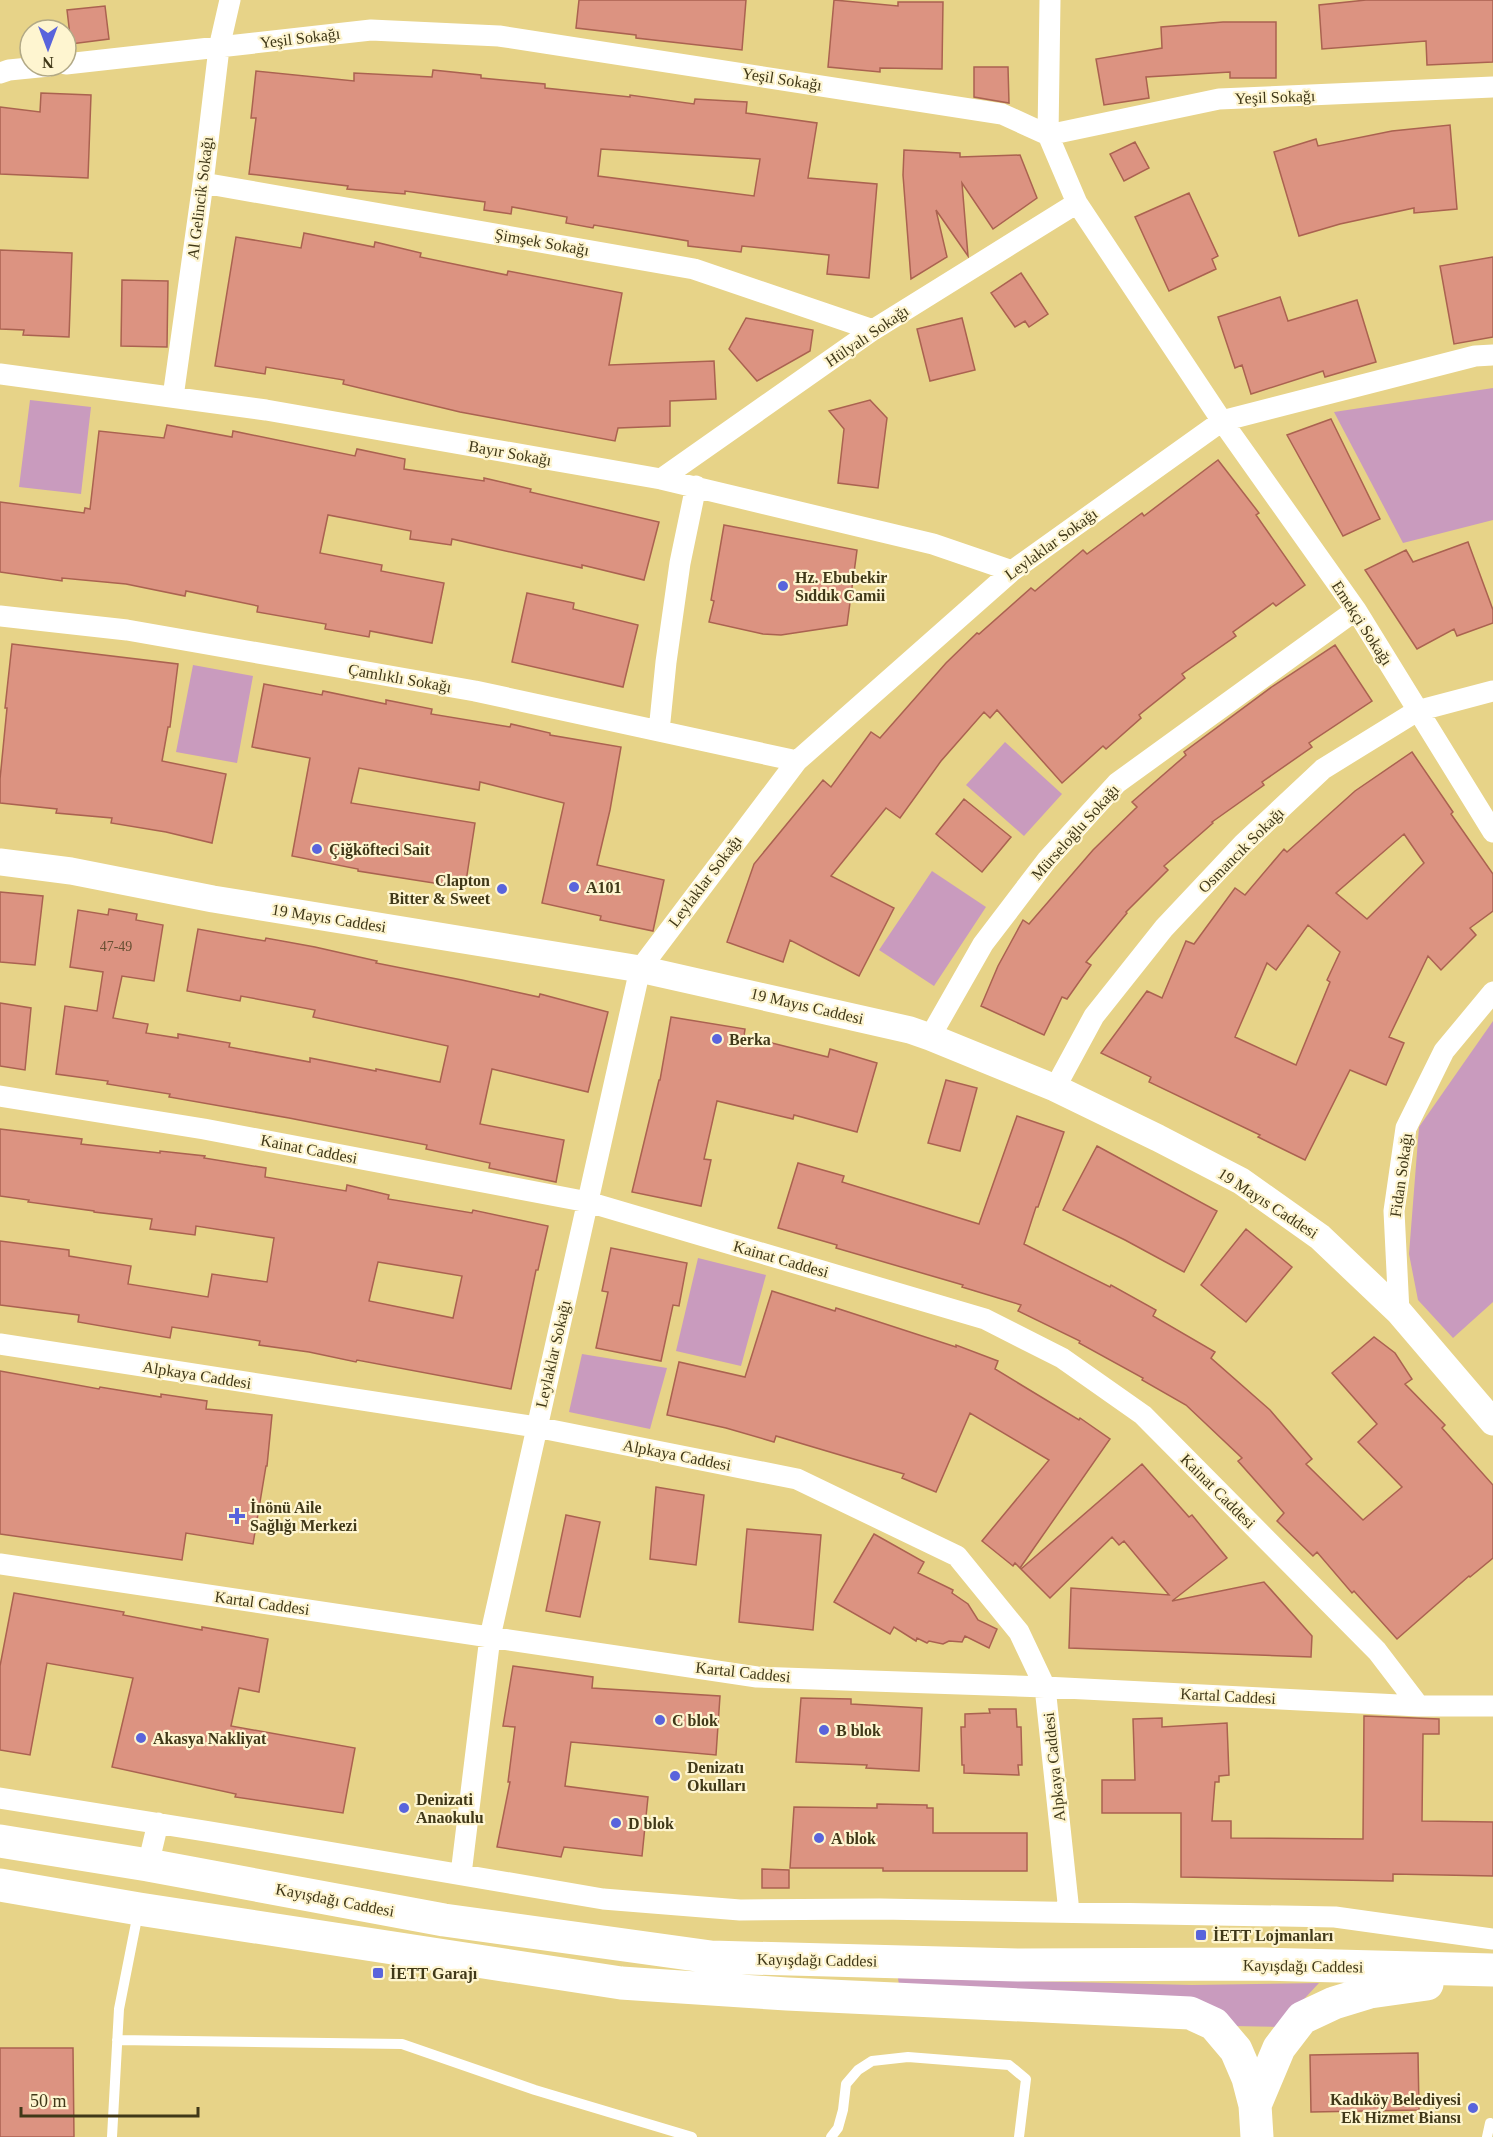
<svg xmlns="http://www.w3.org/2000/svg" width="1493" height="2137" font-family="'Times New Roman',serif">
  <rect width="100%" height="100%" fill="#e7d388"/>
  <path fill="#c99bbe" d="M 1493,388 L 1493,520 L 1403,543 L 1334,412 Z
    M 30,400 L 91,407 L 81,494 L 19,487 Z
    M 193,665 L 253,676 L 237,763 L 176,752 Z
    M 1005,742 L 1062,794 L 1024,836 L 966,785 Z
    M 932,871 L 986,907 L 934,986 L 879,950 Z
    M 1493,1021 L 1493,1302 L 1453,1338 L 1418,1300 L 1409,1254 L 1419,1127 Z
    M 698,1258 L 766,1275 L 741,1366 L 676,1351 Z
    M 582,1354 L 667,1368 L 650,1429 L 569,1412 Z
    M 898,1978 L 1192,1985 L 1319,1983 L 1278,2027 L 1233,2026 L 899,1985 Z"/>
  <path fill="#dc9381" stroke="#aa6250" stroke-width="1.5" fill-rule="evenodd" d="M 579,0 L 746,0 L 742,50 L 636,38 L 636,35 L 576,28 Z
    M 834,0 L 898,6 L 898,2 L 943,2 L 942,69 L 880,68 L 880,72 L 828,67 Z
    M 1366,0 L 1493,0 L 1493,62 L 1427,65 L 1426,41 L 1322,49 L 1319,5 Z
    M 105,6 L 109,39 L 71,44 L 67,10 Z
    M 1223,22 L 1276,22 L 1276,78 L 1230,78 L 1230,72 L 1146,77 L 1149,98 L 1104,105 L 1096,59 L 1162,48 L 1161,27 Z
    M 974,67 L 1008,67 L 1009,103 L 974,97 Z
    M 433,70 L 481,75 L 481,78 L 545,84 L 545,88 L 630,97 L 630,95 L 694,104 L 695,99 L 747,102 L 746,113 L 817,123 L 808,178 L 877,184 L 869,278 L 827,274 L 829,255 L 742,246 L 741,252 L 688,246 L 688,241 L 594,225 L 593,228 L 566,223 L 567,217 L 512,207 L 511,214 L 484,210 L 485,202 L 405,191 L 405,194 L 347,189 L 348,186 L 249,174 L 256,118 L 251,118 L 256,71 L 354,81 L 354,73 L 432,77 ZM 601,149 L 760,159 L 754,196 L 598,176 Z
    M 41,93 L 91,95 L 88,178 L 0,174 L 0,107 L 40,112 Z
    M 1450,125 L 1457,209 L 1414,213 L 1414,208 L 1340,224 L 1299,236 L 1274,152 L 1316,139 L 1318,146 L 1392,131 Z
    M 1135,142 L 1149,168 L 1124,181 L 1110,154 Z
    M 904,150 L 960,153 L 960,157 L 1020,155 L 1037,198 L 993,229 L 962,183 L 968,256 L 936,210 L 947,257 L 911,279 L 903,175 Z
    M 1189,193 L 1218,256 L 1212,259 L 1216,269 L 1169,291 L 1135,217 Z
    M 304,233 L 374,247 L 375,242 L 421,253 L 420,257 L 507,275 L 508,271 L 622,293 L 609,365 L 714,361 L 716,399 L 670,401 L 670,426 L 618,428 L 615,441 L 460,412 L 343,384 L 344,380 L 266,367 L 265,374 L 215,366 L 236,237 L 301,248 Z
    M 0,250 L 72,253 L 69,337 L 23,335 L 24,330 L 0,329 Z
    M 1493,257 L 1493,337 L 1454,344 L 1440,266 Z
    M 1021,273 L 1048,314 L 1029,327 L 1025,321 L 1015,327 L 991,293 Z
    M 122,280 L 168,281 L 167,347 L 121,346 Z
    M 1280,297 L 1288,321 L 1357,300 L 1376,362 L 1325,377 L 1323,371 L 1251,394 L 1242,365 L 1235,368 L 1218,317 Z
    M 746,318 L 813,330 L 810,351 L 757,381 L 729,349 Z
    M 962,318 L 975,370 L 930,381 L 917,329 Z
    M 870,400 L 887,418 L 878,488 L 838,483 L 844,429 L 829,411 Z
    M 1331,419 L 1380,519 L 1343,536 L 1287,435 Z
    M 167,425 L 232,437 L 233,431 L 355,456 L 357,449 L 405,459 L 404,469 L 484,481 L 484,478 L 531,489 L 530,492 L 659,522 L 644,580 L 582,565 L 582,568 L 452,539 L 451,545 L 410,539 L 411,531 L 328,515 L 320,553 L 382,565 L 381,571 L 444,583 L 432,643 L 370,631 L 369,637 L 325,629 L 326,624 L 257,612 L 258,606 L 186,591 L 185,596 L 126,584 L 62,578 L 62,581 L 0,572 L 0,502 L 84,513 L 85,508 L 90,509 L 99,431 L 164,438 Z
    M 1218,460 L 1259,513 L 1256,515 L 1305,585 L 1276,606 L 1273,603 L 1233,632 L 1236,636 L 1182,674 L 1185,678 L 1139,715 L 1141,718 L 1106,749 L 1103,746 L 1062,783 L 997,710 L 990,718 L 984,712 L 941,761 L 900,818 L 886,808 L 831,876 L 894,908 L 859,976 L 790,940 L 783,962 L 727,942 L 754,864 L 823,780 L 831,787 L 871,732 L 880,738 L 946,663 L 977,633 L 979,634 L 1031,588 L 1035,591 L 1083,550 L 1087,554 L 1142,513 L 1144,516 Z
    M 724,525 L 857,550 L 847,625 L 781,635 L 763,634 L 709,622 L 714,601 L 711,600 Z
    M 1468,542 L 1493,610 L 1493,623 L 1457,636 L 1454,629 L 1417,649 L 1365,570 L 1406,550 L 1413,562 Z
    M 527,593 L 574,603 L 573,609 L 638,625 L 623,687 L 512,662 Z
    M 12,644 L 178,664 L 170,727 L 168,727 L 162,761 L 226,774 L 212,843 L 166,832 L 111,823 L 112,818 L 56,813 L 57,809 L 0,803 L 0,779 L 7,708 L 5,708 Z
    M 1335,645 L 1372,701 L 1309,743 L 1312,747 L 1262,782 L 1264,785 L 1212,822 L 1213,823 L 1164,866 L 1168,870 L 1126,912 L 1127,913 L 1086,962 L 1091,965 L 1067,999 L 1062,997 L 1044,1035 L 981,1006 L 998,966 L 1023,920 L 1029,924 L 1093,850 L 1137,807 L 1132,802 L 1186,755 L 1184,752 L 1273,686 Z
    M 264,684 L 322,695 L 323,691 L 386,704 L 386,700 L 432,709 L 431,714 L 510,727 L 511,724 L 550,733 L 550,735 L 621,747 L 610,810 L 597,865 L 664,880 L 653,931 L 600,920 L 601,916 L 542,903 L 564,803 L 480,782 L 479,790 L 359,768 L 351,803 L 475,823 L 465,888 L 358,871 L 358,869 L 292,856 L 310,758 L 252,747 Z
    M 1412,752 L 1453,812 L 1451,814 L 1493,874 L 1493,911 L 1470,928 L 1476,935 L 1441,970 L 1428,956 L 1389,1037 L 1404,1043 L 1386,1085 L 1350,1070 L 1305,1160 L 1258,1137 L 1260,1135 L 1149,1082 L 1151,1077 L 1101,1053 L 1147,991 L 1162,998 L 1186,941 L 1194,944 L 1235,888 L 1245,895 L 1284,849 L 1287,852 L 1355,791 ZM 1404,834 L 1424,863 L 1367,919 L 1336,893 ZM 1308,925 L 1340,952 L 1327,980 L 1330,982 L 1296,1065 L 1235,1037 L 1267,963 L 1276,970 Z
    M 964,799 L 1011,837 L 982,872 L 936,834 Z
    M 0,892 L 43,896 L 35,965 L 0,962 Z
    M 109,909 L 137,914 L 136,920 L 163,925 L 154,981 L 122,976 L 113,1018 L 148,1024 L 146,1033 L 178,1038 L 178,1034 L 230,1043 L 229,1047 L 310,1062 L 310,1058 L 376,1071 L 376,1069 L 440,1082 L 448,1046 L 313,1017 L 315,1010 L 241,996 L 240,1001 L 187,991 L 198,929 L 265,941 L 266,938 L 315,947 L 377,961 L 376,963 L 462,980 L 539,997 L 540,994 L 608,1012 L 588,1092 L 492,1069 L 480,1124 L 564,1140 L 556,1182 L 489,1168 L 490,1163 L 426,1149 L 427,1145 L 289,1118 L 169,1097 L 170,1094 L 107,1084 L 108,1081 L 56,1074 L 65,1006 L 97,1011 L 103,972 L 70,967 L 78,910 L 108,915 Z
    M 0,1003 L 31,1008 L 25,1070 L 0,1066 Z
    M 671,1017 L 745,1029 L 744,1036 L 828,1057 L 830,1049 L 877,1063 L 857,1132 L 794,1115 L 793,1119 L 717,1101 L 704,1159 L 711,1160 L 701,1206 L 632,1192 L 659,1080 L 660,1080 Z
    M 946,1080 L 977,1088 L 960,1151 L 928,1143 Z
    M 1017,1116 L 1064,1132 L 1038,1207 L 1036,1207 L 1024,1244 L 1110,1287 L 1111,1285 L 1156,1310 L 1153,1316 L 1215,1352 L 1211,1358 L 1270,1410 L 1312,1459 L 1306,1464 L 1363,1520 L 1402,1487 L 1358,1442 L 1377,1424 L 1332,1373 L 1374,1337 L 1395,1353 L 1412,1379 L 1405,1384 L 1445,1425 L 1442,1428 L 1493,1485 L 1493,1558 L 1470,1577 L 1469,1576 L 1397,1639 L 1354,1591 L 1352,1593 L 1317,1552 L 1313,1556 L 1277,1521 L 1284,1513 L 1238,1461 L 1242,1458 L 1186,1405 L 1142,1380 L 1143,1378 L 1079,1343 L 1080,1341 L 1018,1311 L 1021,1305 L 962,1287 L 963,1285 L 836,1248 L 837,1245 L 778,1228 L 798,1163 L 844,1176 L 842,1182 L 979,1224 Z
    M 0,1129 L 82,1139 L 81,1144 L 160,1153 L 160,1151 L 205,1156 L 204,1158 L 266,1168 L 265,1177 L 346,1191 L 347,1185 L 389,1195 L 388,1199 L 472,1213 L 473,1210 L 548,1226 L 538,1270 L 536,1270 L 511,1389 L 357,1360 L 356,1362 L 309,1352 L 259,1345 L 260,1341 L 172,1327 L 170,1338 L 78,1322 L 79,1315 L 0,1305 L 0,1241 L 69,1250 L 69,1256 L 131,1266 L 128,1284 L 208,1297 L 212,1274 L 267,1282 L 274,1238 L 196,1226 L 195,1235 L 150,1229 L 152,1219 L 94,1212 L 94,1211 L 28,1202 L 29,1200 L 0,1196 ZM 378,1262 L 462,1276 L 453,1318 L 369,1301 Z
    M 1097,1146 L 1217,1211 L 1184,1272 L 1125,1240 L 1063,1210 Z
    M 1246,1229 L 1292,1267 L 1246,1322 L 1201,1285 Z
    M 611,1248 L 687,1263 L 679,1306 L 673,1305 L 661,1361 L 596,1348 L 608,1292 L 602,1291 Z
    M 772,1291 L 835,1311 L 836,1308 L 956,1347 L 956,1345 L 998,1361 L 995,1369 L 1079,1420 L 1080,1418 L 1110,1439 L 1020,1568 L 1015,1563 L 1013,1566 L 982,1541 L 1049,1460 L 970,1413 L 936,1492 L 902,1478 L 904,1474 L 776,1436 L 774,1442 L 726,1428 L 667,1415 L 679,1362 L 745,1377 Z
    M 0,1371 L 99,1389 L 100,1387 L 161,1397 L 161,1394 L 207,1401 L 206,1409 L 272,1415 L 267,1466 L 266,1466 L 253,1544 L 186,1533 L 182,1560 L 0,1534 Z
    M 1142,1464 L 1189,1517 L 1192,1515 L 1227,1558 L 1172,1601 L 1264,1582 L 1312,1636 L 1311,1657 L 1069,1648 L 1071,1588 L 1169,1595 L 1124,1541 L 1119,1545 L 1112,1537 L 1050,1598 L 1021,1569 Z
    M 656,1487 L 704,1495 L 696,1565 L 650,1559 Z
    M 566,1515 L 600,1522 L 580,1617 L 546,1611 Z
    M 747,1529 L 821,1535 L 813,1630 L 739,1622 Z
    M 874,1534 L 924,1562 L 918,1573 L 953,1590 L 952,1593 L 968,1604 L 978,1620 L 997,1629 L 989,1648 L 965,1636 L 962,1642 L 949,1641 L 943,1644 L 929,1641 L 927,1643 L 917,1638 L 916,1641 L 894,1627 L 890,1634 L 834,1602 Z
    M 14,1593 L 124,1612 L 123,1615 L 202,1630 L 202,1627 L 268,1639 L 259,1692 L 239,1688 L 231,1726 L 355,1748 L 343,1813 L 235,1797 L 236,1794 L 112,1767 L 133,1678 L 47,1663 L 30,1755 L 0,1750 L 0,1666 Z
    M 513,1666 L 593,1677 L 592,1688 L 720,1696 L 716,1755 L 571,1742 L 565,1786 L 648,1797 L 642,1856 L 564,1847 L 561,1857 L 497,1847 L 510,1782 L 508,1782 L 515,1727 L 503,1726 Z
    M 801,1698 L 851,1699 L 851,1704 L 922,1708 L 919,1771 L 866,1768 L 867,1765 L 796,1762 Z
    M 989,1709 L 1016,1709 L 1017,1727 L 1021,1727 L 1022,1765 L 1018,1765 L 1019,1775 L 964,1773 L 964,1765 L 962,1765 L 961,1727 L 965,1727 L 965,1714 L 990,1713 Z
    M 1364,1716 L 1439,1719 L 1439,1734 L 1423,1734 L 1422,1821 L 1493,1822 L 1493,1876 L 1393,1874 L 1393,1881 L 1181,1877 L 1181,1813 L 1102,1813 L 1102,1780 L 1135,1780 L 1133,1719 L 1162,1718 L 1162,1727 L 1227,1723 L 1229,1775 L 1219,1776 L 1219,1782 L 1215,1782 L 1212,1821 L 1231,1821 L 1231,1838 L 1363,1839 Z
    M 877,1804 L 927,1805 L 927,1808 L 933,1808 L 933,1833 L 1027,1833 L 1027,1871 L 883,1871 L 883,1868 L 790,1868 L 794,1807 L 877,1808 Z
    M 762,1869 L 789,1870 L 789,1888 L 762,1888 Z
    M 0,2048 L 73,2048 L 74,2137 L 0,2137 Z
    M 1418,2053 L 1419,2110 L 1311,2112 L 1310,2055 Z"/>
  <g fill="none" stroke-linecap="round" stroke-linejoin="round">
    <path stroke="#fff" stroke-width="10" d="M 117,2040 L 402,2044 L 535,2090 L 692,2137
      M 112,2137 L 119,2009 L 138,1913
      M 831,2137 L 838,2128 L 843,2110 L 846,2084 L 858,2070 L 872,2061 L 908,2057 L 1009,2065 L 1026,2079 L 1019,2137
      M 1487,2137 L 1490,2123"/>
    <path stroke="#fff" stroke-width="21" d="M 66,64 L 371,30 L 499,36 L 1002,114 L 1048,135 L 1219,99 L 1493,87
      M 0,73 L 9,70 L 49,66
      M 203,183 L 694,269 L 873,330
      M 1493,355 L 1475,356 L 1222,421 L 1356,610 L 1493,832
      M 0,374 L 266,410 L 661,479 L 933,544 L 1012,571
      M 173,397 L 203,183 L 219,48 L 230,0
      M 661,479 L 873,330 L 1077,203
      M 0,616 L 127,630 L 475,691 L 797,761
      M 659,731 L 666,662 L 680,563 L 696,486
      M 930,1037 L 983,944 L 1047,860 L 1117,783 L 1356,610
      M 1055,1088 L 1094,1016 L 1164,928 L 1243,844 L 1323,769 L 1417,711 L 1493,691
      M 0,1096 L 204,1129 L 588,1202 L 985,1319 L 1062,1358 L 1143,1415 L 1377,1651 L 1419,1706
      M 1399,1312 L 1394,1211 L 1406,1128 L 1444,1051 L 1493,992
      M 0,1344 L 536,1427 L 797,1479 L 957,1556 L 1019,1632 L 1045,1687 L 1069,1912
      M 0,1564 L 757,1677 L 1045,1687 L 1419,1706 L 1493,1706
      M 0,1798 L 211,1832 L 603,1899 L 740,1910 L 880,1909 L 1335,1917 L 1493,1939
      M 148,1865 L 158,1823
      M 461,1874 L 490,1637 L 640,969 L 797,761 L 1012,571 L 1222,421 L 1077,203 L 1048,135 L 1050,0"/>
    <path stroke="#fff" stroke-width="27" d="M 0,862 L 71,871 L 213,899 L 640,969 L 910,1030 L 930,1037 L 1055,1088 L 1158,1138 L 1241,1181 L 1320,1237 L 1399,1312 L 1493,1422"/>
    <path stroke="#fff" stroke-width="33" d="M 0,1841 L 148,1865 L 444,1920 L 711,1957 L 1018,1965 L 1262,1964 L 1493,1970
      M 0,1885 L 139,1909 L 621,1983 L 787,1994 L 1190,2013 L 1214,2024 L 1236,2050 L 1248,2078 L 1255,2105
      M 1257,2137 L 1255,2105 L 1279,2048 L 1302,2018 L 1334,2003 L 1370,1992 L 1427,1984"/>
  </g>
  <g fill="#5964dc" stroke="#fef5d0" stroke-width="2">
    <circle cx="783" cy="586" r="6"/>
    <circle cx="317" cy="849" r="6"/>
    <circle cx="574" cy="887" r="6"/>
    <circle cx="502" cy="889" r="6"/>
    <circle cx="717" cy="1039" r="6"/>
    <path d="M234 1507h6v6h6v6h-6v6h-6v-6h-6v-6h6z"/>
    <circle cx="660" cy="1720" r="6"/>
    <circle cx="824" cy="1730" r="6"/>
    <circle cx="141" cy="1738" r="6"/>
    <circle cx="675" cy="1776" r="6"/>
    <circle cx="404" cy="1808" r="6"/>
    <circle cx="616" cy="1823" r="6"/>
    <circle cx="819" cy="1838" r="6"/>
    <rect x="1195" y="1929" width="12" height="12" rx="3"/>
    <rect x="372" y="1967" width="12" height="12" rx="3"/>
    <circle cx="1473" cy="2108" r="6"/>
  </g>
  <g text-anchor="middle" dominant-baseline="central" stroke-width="4.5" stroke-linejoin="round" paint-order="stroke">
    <g font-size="14" fill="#674f32">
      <text x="116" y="946">47-49</text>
    </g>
    <g font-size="16" fill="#403818" stroke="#fef5d0">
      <text transform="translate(300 38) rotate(-7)">Yeşil Sokağı</text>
      <text transform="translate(782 79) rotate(9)">Yeşil Sokağı</text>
      <text transform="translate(1275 97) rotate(-2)">Yeşil Sokağı</text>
      <text transform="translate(200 198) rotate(-83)">Al Gelincik Sokağı</text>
      <text transform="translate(542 242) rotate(10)">Şimşek Sokağı</text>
      <text transform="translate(867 336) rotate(-34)">Hülyalı Sokağı</text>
      <text transform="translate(510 453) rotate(10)">Bayır Sokağı</text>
      <text transform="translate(1051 544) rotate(-36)">Leylaklar Sokağı</text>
      <text transform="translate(1362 623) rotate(57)">Emekçi Sokağı</text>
      <text transform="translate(400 678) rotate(10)">Çamlıklı Sokağı</text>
      <text transform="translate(1075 832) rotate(-48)">Mürseloğlu Sokağı</text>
      <text transform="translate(1241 850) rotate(-45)">Osmancık Sokağı</text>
      <text transform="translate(705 881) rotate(-53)">Leylaklar Sokağı</text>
      <text transform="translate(329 918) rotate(9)">19 Mayıs Caddesi</text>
      <text transform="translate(807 1006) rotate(13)">19 Mayıs Caddesi</text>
      <text transform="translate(309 1149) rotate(11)">Kainat Caddesi</text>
      <text transform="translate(1401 1175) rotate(-82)">Fidan Sokağı</text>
      <text transform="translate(1268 1203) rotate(33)">19 Mayıs Caddesi</text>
      <text transform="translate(781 1259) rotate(16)">Kainat Caddesi</text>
      <text transform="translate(553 1354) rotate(-77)">Leylaklar Sokağı</text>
      <text transform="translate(197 1375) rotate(9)">Alpkaya Caddesi</text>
      <text transform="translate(677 1455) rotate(11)">Alpkaya Caddesi</text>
      <text transform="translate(1218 1491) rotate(45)">Kainat Caddesi</text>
      <text transform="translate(262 1603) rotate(8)">Kartal Caddesi</text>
      <text transform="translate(743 1672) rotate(6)">Kartal Caddesi</text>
      <text transform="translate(1228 1696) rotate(3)">Kartal Caddesi</text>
      <text transform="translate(1054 1767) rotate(-96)">Alpkaya Caddesi</text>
      <text transform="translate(335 1900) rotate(11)">Kayışdağı Caddesi</text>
      <text transform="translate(817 1960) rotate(1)">Kayışdağı Caddesi</text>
      <text transform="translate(1303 1966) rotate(1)">Kayışdağı Caddesi</text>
    </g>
    <g font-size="16" font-weight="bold" fill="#403818" stroke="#fef5d0" text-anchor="start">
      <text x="795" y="577">Hz. Ebubekir<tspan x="795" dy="18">Sıddık Camii</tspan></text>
      <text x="329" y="849">Çiğköfteci Sait</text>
      <text x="490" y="880" text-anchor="end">Clapton<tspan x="490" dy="18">Bitter &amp; Sweet</tspan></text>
      <text x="586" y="887">A101</text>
      <text x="729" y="1039">Berka</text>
      <text x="250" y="1507">İnönü Aile<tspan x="250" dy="18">Sağlığı Merkezi</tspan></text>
      <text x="672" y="1720">C blok</text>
      <text x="836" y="1730">B blok</text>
      <text x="153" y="1738">Akasya Nakliyat</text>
      <text x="687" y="1767">Denizatı<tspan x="687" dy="18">Okulları</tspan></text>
      <text x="416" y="1799">Denizati<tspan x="416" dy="18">Anaokulu</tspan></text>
      <text x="628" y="1823">D blok</text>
      <text x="831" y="1838">A blok</text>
      <text x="1213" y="1935">İETT Lojmanları</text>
      <text x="390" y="1973">İETT Garajı</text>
      <text x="1461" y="2099" text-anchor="end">Kadıköy Belediyesi<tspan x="1461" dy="18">Ek Hizmet Biansı</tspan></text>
    </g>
  </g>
  <g transform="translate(48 48) rotate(180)"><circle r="28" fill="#fef5d0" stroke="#b2a986" stroke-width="1.5"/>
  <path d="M0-4.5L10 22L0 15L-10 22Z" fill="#5964dc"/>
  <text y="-9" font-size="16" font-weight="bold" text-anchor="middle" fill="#403818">N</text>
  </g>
  <path d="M21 2107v9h177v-9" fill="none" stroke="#403818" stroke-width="3"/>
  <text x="30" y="2107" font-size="18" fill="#403818" stroke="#fef5d0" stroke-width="4.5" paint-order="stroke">50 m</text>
</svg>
